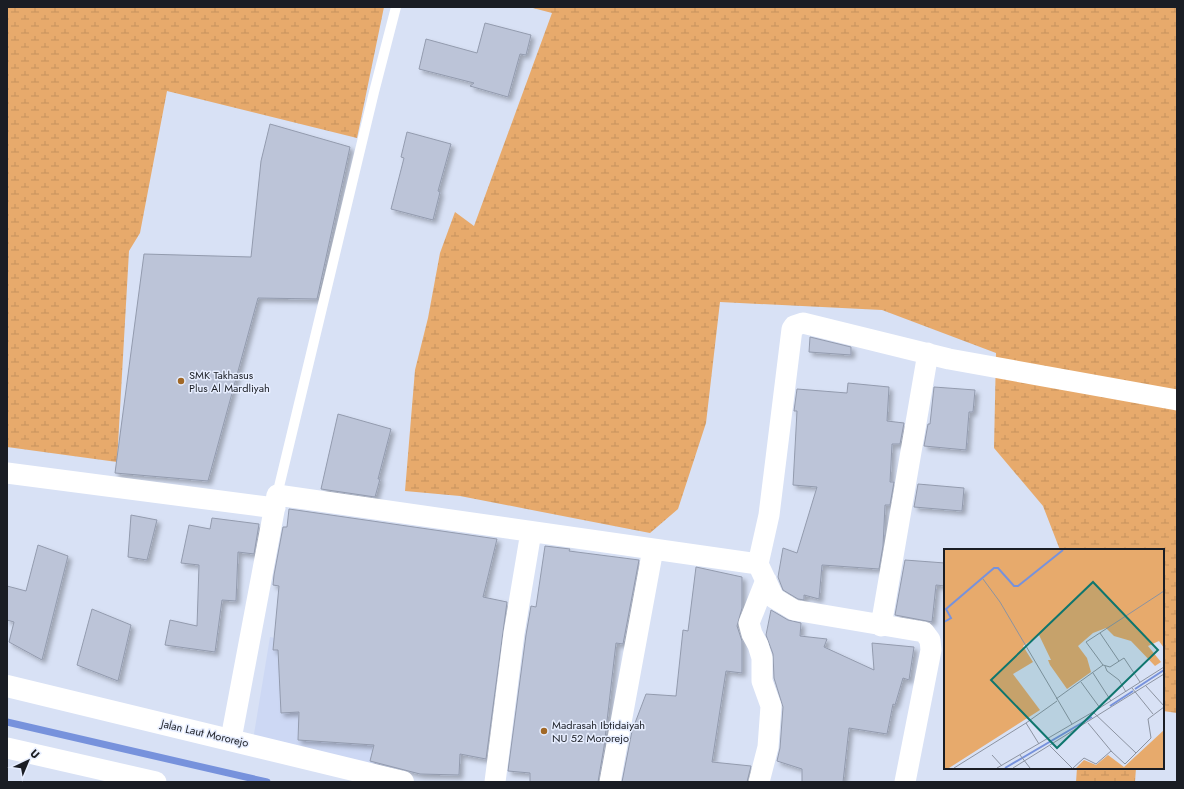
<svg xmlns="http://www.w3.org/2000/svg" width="1184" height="789" font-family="Jost,sans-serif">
  <defs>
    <pattern id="wetland-marsh" width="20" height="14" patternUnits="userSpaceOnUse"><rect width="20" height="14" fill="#e7aa6c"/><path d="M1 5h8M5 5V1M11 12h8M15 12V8" fill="none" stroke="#c6925d"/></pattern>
    <filter id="shadow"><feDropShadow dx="3.5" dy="3.5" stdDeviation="2" flood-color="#0004"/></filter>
  </defs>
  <rect width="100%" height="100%" fill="#d8e1f5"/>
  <path fill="#cdd8f4" d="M 270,637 L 418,666 L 415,773 L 253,740 Z"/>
  <path fill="url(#wetland-marsh)" d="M 7,7 L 384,7 L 357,138 L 167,91 L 140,233 L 129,251 L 117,462 L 7,447 Z
    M 529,7 L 1177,7 L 1177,713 L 1163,711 L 1163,550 L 1060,550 L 1043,506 L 994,448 L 996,353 L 882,310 L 720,302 L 706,423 L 678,509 L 650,533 L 460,496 L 405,491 L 415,370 L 428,318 L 440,253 L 455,212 L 474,226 L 552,13 Z
    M 1077,768 L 1136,768 L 1135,782 L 1076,782 Z"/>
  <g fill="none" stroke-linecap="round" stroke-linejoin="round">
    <path stroke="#7792dc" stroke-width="7" d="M 7,722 L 267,782"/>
  </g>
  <path fill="#bcc4d8" stroke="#939bae" filter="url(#shadow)" d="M 485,23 L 531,35 L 526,55 L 520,54 L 508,97 L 470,86 L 474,83 L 419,69 L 426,39 L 477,53 Z
    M 270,124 L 350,147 L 317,299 L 258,298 L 208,481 L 115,473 L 144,254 L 251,257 L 261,161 Z
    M 407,132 L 451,144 L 438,191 L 440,192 L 433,220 L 391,209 L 404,158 L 401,157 Z
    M 810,337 L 851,347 L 851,355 L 809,352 Z
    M 848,383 L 889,387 L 887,421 L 904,423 L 900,444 L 892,444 L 890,482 L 894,482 L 890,505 L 885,505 L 883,546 L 879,569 L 822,565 L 819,599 L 804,595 L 804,600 L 798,599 L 783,590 L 778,577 L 783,548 L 797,553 L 817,487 L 793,485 L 797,411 L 794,411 L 797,389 L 847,393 Z
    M 934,387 L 975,390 L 973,412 L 969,412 L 966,450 L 924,446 L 928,424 L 930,424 Z
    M 338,414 L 391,429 L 378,479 L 380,479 L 375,497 L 321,489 Z
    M 918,484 L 964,488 L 962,511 L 914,507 Z
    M 289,509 L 497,539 L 483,597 L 507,602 L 486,759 L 460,754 L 459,775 L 420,774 L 370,761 L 374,745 L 298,740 L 299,712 L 281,713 L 278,650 L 273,650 L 279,586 L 273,585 L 274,575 L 283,527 L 287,527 Z
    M 131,515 L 157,520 L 147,560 L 128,557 Z
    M 212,518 L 259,524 L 254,554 L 238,552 L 236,601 L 222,600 L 215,652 L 165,645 L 170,620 L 197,626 L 199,565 L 181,563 L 189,525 L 210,529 Z
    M 38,545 L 68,556 L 42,660 L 9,642 L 14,622 L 7,620 L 7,586 L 26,591 Z
    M 545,546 L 570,549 L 569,551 L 639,560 L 623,644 L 616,643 L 604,747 L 598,782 L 530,782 L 530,773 L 508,771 L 526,635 L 531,606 L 536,607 Z
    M 905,560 L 945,563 L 945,586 L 936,585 L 932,622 L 895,615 Z
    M 696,567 L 742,577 L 742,608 L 737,626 L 742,641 L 742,673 L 726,671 L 712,762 L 751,766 L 747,782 L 622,782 L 632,731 L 646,694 L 676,696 L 683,630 L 688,631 Z
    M 92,609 L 131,625 L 118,681 L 77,665 Z
    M 771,610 L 788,620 L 801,623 L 800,636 L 827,639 L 824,647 L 874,670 L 872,643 L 914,647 L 909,680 L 903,678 L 895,705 L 893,704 L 887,734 L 849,728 L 843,782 L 802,782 L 802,769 L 777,761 L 780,748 L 783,707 L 774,678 L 773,654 L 766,635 Z"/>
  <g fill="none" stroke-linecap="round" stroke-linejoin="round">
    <path stroke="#fff" stroke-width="10" d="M 277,495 L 374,92 L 396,7"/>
    <path stroke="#fff" stroke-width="21" d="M 7,473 L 275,508
      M 881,626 L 928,353
      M 231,739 L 277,495 L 758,564
      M 7,748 L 156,782
      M 495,782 L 514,633 L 531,532
      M 610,782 L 653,549
      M 759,782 L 768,747 L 771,706 L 762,681 L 762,658 L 758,645 L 752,634 L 749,623 L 766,580
      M 905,782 L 931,650 L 930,640 L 924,632 L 794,610 L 774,598 L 758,564 L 769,515 L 792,329 L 794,326 L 803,323 L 949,359 L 1177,400"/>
    <path stroke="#fff" stroke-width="22" d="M 7,686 L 403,782"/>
  </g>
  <g fill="#a16826" stroke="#e7eeff" stroke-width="1.5">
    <circle cx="181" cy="381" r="4"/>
    <circle cx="544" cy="731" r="4"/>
  </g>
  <g text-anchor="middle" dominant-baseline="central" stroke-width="3" stroke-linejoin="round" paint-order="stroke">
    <g font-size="11" fill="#1a1d24" stroke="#e7eeff" text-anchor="start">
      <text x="189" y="375">SMK Takhasus<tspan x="189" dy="13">Plus Al Mardliyah</tspan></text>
      <text x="552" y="725">Madrasah Ibtidaiyah<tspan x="552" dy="13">NU 52 Mororejo</tspan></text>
    </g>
    <g font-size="11" fill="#1a1d24" stroke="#e7eeff">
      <text transform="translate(205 733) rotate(13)">Jalan Laut Mororejo</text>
    </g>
  </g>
  <g transform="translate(944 549)">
    <rect width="220" height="220" fill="#d8e1f5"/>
    <path d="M 0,1 L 220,1 L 220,99 L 215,92 L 204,97 L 217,113 L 211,117 L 187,92 L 170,87 L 162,79 L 149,84 L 134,97 L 143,109 L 147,123 L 123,140 L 106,116 L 104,111 L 107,111 L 95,86 L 79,97 L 89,113 L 69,125 L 96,161 L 5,219 L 0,219 ZM 220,181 L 220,219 L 132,219 L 140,211 L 152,216 L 164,206 L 180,218 Z" fill="#e7aa6c"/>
    <path fill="none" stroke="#7792dc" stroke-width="2" d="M 0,73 L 7,69 L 2,60 L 50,19 L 54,19 L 70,37 L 74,37 L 119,1M 191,140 L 220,121M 166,157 L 189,142M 61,219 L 148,168"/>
    <path fill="none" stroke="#8c93a1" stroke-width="1" d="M 39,30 L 56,53 L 128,175M 156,84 L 175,112M 161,117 L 163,122 L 175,131 L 182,143M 149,124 L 167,152M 137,133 L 156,159M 196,133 L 180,109 L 166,118 L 159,116 L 142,93 L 220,42M 202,137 L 220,157M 188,139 L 209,165M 112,150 L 159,116M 149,163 L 192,204M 82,174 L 95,195M 144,174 L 168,203M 106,197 L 128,219M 48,206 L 58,217M 76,206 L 86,219M 10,219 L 82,174 L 113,152M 53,219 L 154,160 L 220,118M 69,219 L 220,125M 129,219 L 140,209 L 152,215 L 167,202 L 181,215 L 207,189 L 204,170 L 220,158"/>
    <path fill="#0f766e" fill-opacity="0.15" stroke="#0f766e" stroke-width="2" d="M 149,33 L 214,101 L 113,199 L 47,131 Z"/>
    <rect width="220" height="220" fill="none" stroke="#1a1d24" stroke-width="2"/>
  </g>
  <rect width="1184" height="789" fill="none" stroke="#1a1d24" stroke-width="16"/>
  <g transform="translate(28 761) rotate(44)" stroke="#e7eeff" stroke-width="3" paint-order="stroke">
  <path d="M0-3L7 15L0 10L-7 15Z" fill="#1a1d24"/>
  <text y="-6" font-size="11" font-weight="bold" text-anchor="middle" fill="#1a1d24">U</text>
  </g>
</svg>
